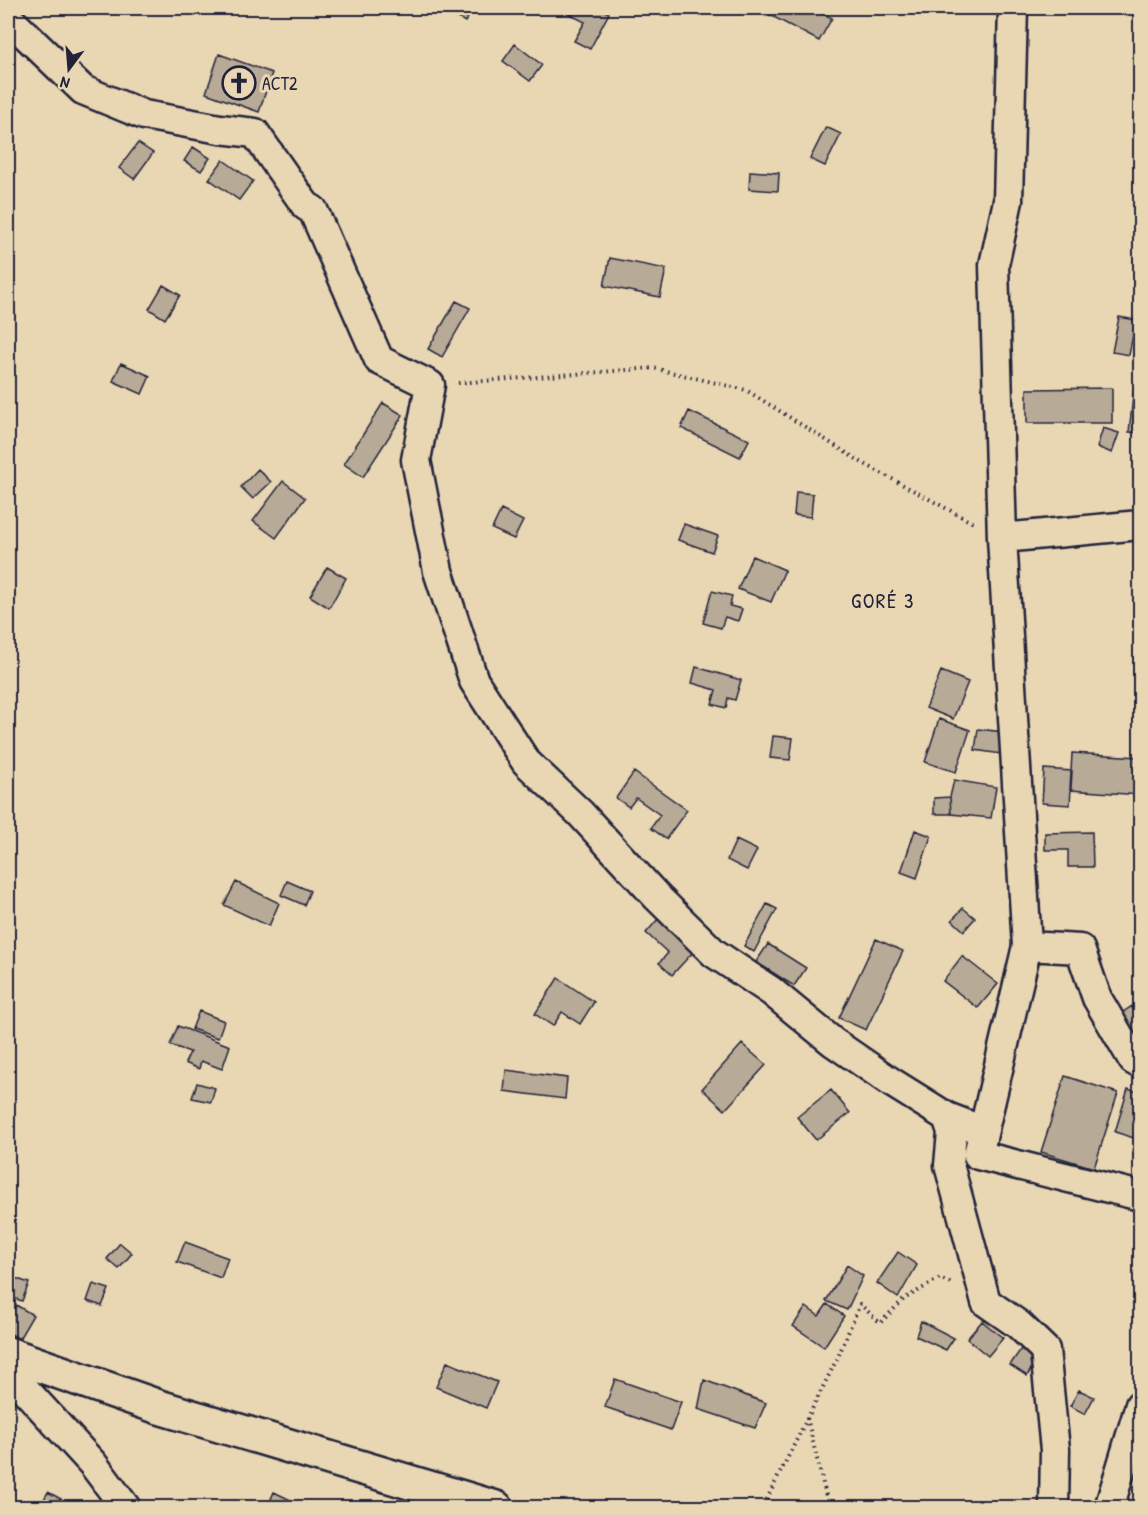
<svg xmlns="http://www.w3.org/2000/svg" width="1148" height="1515" font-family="'Patrick Hand',sans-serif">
  <rect width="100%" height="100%" fill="#e9d7b4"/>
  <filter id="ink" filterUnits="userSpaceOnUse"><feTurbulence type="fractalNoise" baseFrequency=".0167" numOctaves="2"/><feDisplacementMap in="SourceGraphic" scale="12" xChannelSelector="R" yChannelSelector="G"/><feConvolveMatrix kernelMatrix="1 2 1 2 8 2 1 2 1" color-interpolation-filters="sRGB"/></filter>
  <g filter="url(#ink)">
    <path fill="#b7aa96" stroke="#22223b" stroke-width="1.5" d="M 442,8 L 474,8 L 465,22 Z
      M 570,8 L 599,8 L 609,13 L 590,49 L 574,41 L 585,22 L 567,13 Z
      M 771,8 L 820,8 L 818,11 L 832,18 L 819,41 L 768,14 Z
      M 515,44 L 542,65 L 530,81 L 503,61 Z
      M 219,54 L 272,73 L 259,112 L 206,93 Z
      M 826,127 L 841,134 L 825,166 L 810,159 Z
      M 138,143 L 153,153 L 134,179 L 119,168 Z
      M 193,147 L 210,158 L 201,171 L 184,161 Z
      M 223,160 L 253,181 L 239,200 L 209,179 Z
      M 750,171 L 779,173 L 778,191 L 749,189 Z
      M 610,258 L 666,269 L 660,297 L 604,286 Z
      M 163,285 L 180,295 L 165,319 L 149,309 Z
      M 456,301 L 470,308 L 442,357 L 428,349 Z
      M 1119,317 L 1136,320 L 1129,355 L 1112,352 Z
      M 121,363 L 150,376 L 142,394 L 113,381 Z
      M 1112,388 L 1112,423 L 1027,423 L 1027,389 Z
      M 1134,388 L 1140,389 L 1140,433 L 1129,432 Z
      M 383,403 L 403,415 L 363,477 L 344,464 Z
      M 689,411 L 749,440 L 740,457 L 681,428 Z
      M 1103,428 L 1119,433 L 1112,453 L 1097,447 Z
      M 258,469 L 271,482 L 253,499 L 241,487 Z
      M 283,481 L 305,498 L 276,538 L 253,521 Z
      M 796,492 L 813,494 L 811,517 L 794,515 Z
      M 501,510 L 523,521 L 514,539 L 492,529 Z
      M 684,524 L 718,536 L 712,552 L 678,540 Z
      M 752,556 L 785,570 L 771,602 L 738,589 Z
      M 327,567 L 346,578 L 329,608 L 310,596 Z
      M 712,591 L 732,596 L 730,606 L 742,609 L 738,621 L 725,617 L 721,628 L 703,623 Z
      M 696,667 L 741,680 L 735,700 L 728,698 L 726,708 L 712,704 L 716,690 L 692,683 Z
      M 941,671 L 968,682 L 953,719 L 926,708 Z
      M 939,719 L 970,730 L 956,772 L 925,762 Z
      M 978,729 L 1004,732 L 1001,754 L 975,750 Z
      M 773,736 L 793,738 L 790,760 L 770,758 Z
      M 1072,753 L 1140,757 L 1140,795 L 1070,790 Z
      M 1044,769 L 1072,771 L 1070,805 L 1042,803 Z
      M 634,772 L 687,810 L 666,839 L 651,828 L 660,815 L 636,798 L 629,807 L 616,798 Z
      M 954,780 L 996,787 L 991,818 L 951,814 L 950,797 Z
      M 950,797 L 951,814 L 934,814 L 934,798 Z
      M 915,830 L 931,836 L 917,878 L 901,872 Z
      M 1092,832 L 1093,867 L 1068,867 L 1068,850 L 1045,850 L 1045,833 Z
      M 736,840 L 757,850 L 747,870 L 727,860 Z
      M 287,881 L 310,891 L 304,905 L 281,895 Z
      M 236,882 L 279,903 L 269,926 L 224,905 Z
      M 767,904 L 777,909 L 754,952 L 744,946 Z
      M 963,908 L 975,918 L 964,931 L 952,920 Z
      M 658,919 L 694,951 L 672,975 L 659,963 L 668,953 L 646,933 Z
      M 876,939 L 903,951 L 866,1030 L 839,1018 Z
      M 768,944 L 806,968 L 794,986 L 756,962 Z
      M 962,956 L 998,984 L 978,1008 L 943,981 Z
      M 1140,971 L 1140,996 L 1136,995 Z
      M 558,978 L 594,1002 L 580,1024 L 562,1012 L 553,1026 L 535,1014 Z
      M 1132,1006 L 1140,1019 L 1140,1055 L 1113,1019 Z
      M 199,1011 L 224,1021 L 218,1038 L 192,1029 Z
      M 178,1026 L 230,1046 L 222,1069 L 201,1061 L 199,1069 L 185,1063 L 190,1052 L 170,1045 Z
      M 742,1044 L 766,1065 L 725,1110 L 702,1089 Z
      M 506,1070 L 567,1078 L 565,1099 L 504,1091 Z
      M 1065,1076 L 1118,1093 L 1094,1168 L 1041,1152 Z
      M 197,1083 L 215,1088 L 211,1102 L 192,1098 Z
      M 1128,1089 L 1140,1093 L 1140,1140 L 1115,1132 Z
      M 831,1090 L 850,1113 L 816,1140 L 797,1117 Z
      M 185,1242 L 228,1258 L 221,1278 L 177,1262 Z
      M 120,1243 L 132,1253 L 119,1269 L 107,1259 Z
      M 898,1252 L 917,1265 L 898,1298 L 877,1283 Z
      M 847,1265 L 863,1276 L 847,1310 L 826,1301 Z
      M 9,1276 L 29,1283 L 22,1301 L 8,1296 Z
      M 93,1284 L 109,1289 L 102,1306 L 87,1301 Z
      M 827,1304 L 844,1316 L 824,1347 L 793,1326 L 806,1307 L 819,1316 Z
      M 16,1305 L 33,1315 L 19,1339 L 8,1332 L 8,1319 Z
      M 921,1321 L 954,1338 L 946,1350 L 916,1336 Z
      M 982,1321 L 1003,1338 L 988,1356 L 967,1339 Z
      M 1023,1346 L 1039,1357 L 1027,1376 L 1010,1365 Z
      M 447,1362 L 497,1382 L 486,1408 L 436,1387 Z
      M 615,1379 L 681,1402 L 671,1430 L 605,1407 Z
      M 704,1380 L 766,1403 L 755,1428 L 698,1409 Z
      M 1079,1390 L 1094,1397 L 1085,1414 L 1070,1406 Z
      M 48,1492 L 63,1500 L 59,1508 L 39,1508 Z
      M 274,1492 L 295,1502 L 292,1508 L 267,1508 Z"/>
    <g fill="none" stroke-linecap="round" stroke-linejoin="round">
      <defs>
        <path id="minor" d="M 1013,8 L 1008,201 L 994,265 L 1002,538 L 1027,946 L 978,1155 L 1140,1196
          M 8,18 L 83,90 L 144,115 L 220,129 L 255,133 L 306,206 L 313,210 L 379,360 L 430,385 L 416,460 L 438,571 L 474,681 L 526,762 L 580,813 L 657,897 L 714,953 L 771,991 L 833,1042 L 891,1082 L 947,1117 L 983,1131
          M 1002,538 L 1140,525
          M 1027,946 L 1080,949 L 1097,998 L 1133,1060 L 1140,1064
          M 947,1117 L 952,1132 L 949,1165 L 986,1302 L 1019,1325 L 1045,1350 L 1055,1450 L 1054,1508
          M 8,1371 L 93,1464 L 126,1508
          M 1109,1508 L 1140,1405"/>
        <path id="secondary" d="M 8,1354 L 159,1407 L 496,1508"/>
      </defs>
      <use href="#minor" stroke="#22223b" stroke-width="33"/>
      <use href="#secondary" stroke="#22223b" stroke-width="38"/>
      <path stroke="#22223b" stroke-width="4" stroke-dasharray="1.5 4.5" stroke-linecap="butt" d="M 458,383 L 653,368 L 746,390 L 861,462 L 975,524
        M 807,1418 L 829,1508
        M 758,1508 L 766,1501 L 838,1357 L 860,1304 L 880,1323 L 904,1299 L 940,1278 L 952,1284"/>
      <use href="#minor" stroke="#e9d7b4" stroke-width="28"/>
      <use href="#secondary" stroke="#e9d7b4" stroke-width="33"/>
    </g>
  </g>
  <defs>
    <symbol id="church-ring" viewBox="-11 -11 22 22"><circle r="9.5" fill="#e9d7b4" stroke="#22223b" stroke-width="1.5"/><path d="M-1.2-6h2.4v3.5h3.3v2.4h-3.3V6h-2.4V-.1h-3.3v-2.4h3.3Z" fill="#22223b"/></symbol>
  </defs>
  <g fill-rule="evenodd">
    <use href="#church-ring" x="220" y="64" width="38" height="38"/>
  </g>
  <g text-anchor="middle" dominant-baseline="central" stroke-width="6" stroke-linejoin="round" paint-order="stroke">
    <g font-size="18" fill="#22223b" stroke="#e9d7b4" text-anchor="start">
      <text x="262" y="83">ACT2</text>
    </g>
    <g font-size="21" letter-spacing="1.5" fill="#22223b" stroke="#e9d7b4">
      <text x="883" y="600">GORÉ 3</text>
    </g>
  </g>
  <rect width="1148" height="1515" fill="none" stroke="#e9d7b4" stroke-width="30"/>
  <rect x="15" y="15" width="1118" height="1485" fill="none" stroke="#22223b" stroke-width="2" filter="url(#ink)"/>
  <g transform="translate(69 69) rotate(196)" stroke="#e9d7b4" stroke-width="4.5" paint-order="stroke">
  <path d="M0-4.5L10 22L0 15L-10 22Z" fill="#22223b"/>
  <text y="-9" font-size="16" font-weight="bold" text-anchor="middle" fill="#22223b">N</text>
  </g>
</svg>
